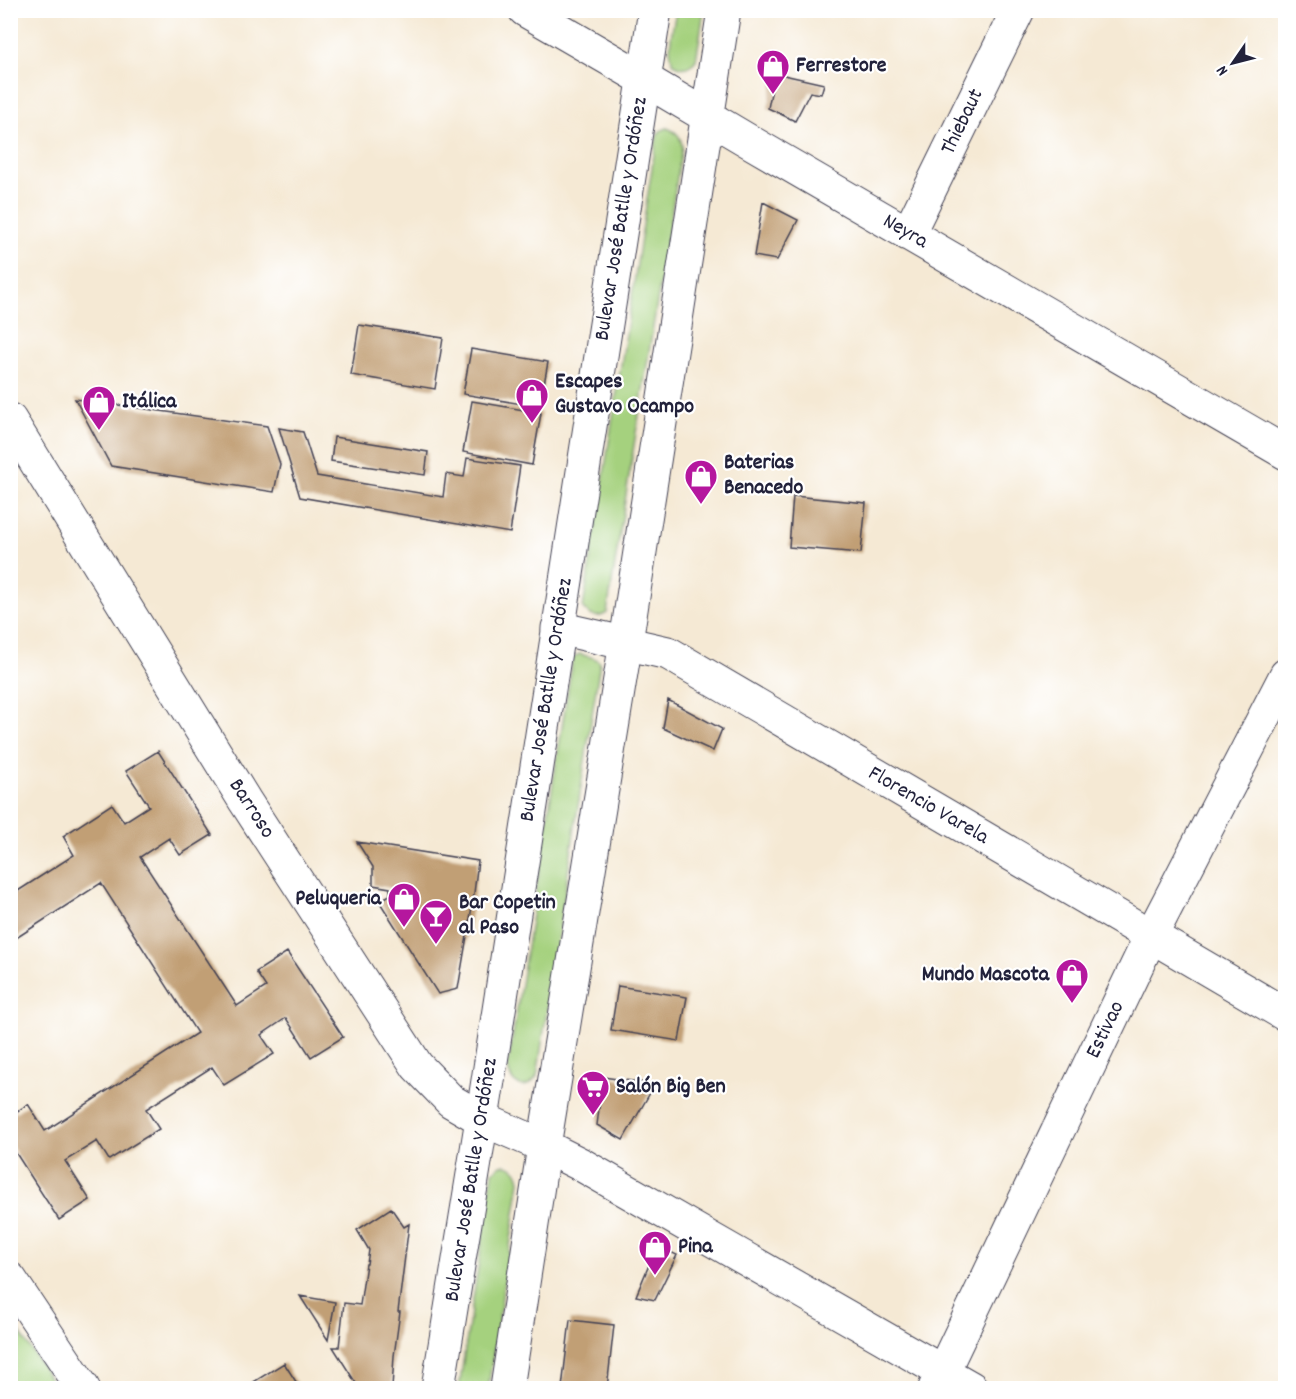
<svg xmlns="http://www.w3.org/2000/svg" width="1296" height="1399" font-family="Dekko,sans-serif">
  <rect width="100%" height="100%" fill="#fff"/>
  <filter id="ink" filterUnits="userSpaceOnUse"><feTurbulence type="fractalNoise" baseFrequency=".0167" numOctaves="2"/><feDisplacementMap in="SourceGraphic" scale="12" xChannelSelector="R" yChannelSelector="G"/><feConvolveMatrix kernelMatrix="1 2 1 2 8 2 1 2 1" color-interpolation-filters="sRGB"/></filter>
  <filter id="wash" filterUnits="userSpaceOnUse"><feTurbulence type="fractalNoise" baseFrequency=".008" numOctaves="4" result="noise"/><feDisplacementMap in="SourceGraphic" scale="24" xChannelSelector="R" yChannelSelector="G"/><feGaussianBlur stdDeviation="1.35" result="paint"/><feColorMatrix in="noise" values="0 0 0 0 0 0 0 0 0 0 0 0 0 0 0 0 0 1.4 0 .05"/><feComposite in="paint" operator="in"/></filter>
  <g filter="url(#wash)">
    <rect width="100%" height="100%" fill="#f5e9d4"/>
    <path fill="#a5d17e" stroke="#647a5c" stroke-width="1.5" d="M 676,11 L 704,11 L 696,60 C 692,65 687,69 680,67 C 662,63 674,24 676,11 Z
      M 667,128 C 677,132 681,136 682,147 L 607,613 C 597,619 590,617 583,608 L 657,136 L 660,131 Z
      M 579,654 L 594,658 L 600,662 L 537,1076 C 526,1094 509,1085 508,1066 L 573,658 Z
      M 501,1165 C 513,1164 518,1170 520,1181 L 488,1388 L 459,1388 L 493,1172 Z
      M 10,1319 L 11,1319 L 56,1388 L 11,1388 Z"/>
    <g id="blocks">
      <path fill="#c19f74" d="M 775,73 L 824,84 L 821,94 L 810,92 L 795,121 L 768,108 Z
        M 763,202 L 798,220 L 777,260 L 754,256 Z
        M 359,325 L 443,338 L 435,389 L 351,375 Z
        M 471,349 L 548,362 L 540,407 L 463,394 Z
        M 75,399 L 267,426 L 280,464 L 274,492 L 111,466 Z
        M 472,401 L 541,413 L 532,465 L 463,452 Z
        M 279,428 L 303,432 L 317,476 L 443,497 L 446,474 L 464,477 L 467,458 L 520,466 L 510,533 L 300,497 Z
        M 334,437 L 428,452 L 425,475 L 331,461 Z
        M 793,496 L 866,503 L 861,553 L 789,547 Z
        M 668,700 L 722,729 L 713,751 L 663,728 Z
        M 158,751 L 212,835 L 180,855 L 169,838 L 140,857 L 237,1006 L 266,987 L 256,972 L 287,952 L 343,1037 L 311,1057 L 286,1018 L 261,1035 L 274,1054 L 224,1085 L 212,1067 L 146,1109 L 159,1129 L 109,1160 L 97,1141 L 65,1161 L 90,1200 L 59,1220 L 10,1144 L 10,1103 L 16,1112 L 28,1104 L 45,1131 L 197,1033 L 101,883 L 10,942 L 10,896 L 74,855 L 63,836 L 112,804 L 124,822 L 149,806 L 126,771 Z
        M 357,842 L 478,861 L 473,901 L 458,989 L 438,994 L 379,901 L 390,895 L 390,888 L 373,885 L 373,867 Z
        M 618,986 L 687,997 L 679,1041 L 611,1030 Z
        M 603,1077 L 652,1084 L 650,1093 L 623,1140 L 597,1125 Z
        M 391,1208 L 404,1227 L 409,1224 L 398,1312 L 400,1312 L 394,1356 L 392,1388 L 359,1388 L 333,1347 L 339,1347 L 344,1303 L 360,1305 L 366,1264 L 367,1264 L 369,1250 L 357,1230 Z
        M 657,1246 L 677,1255 L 655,1300 L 636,1296 Z
        M 300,1296 L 335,1302 L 328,1340 Z
        M 570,1320 L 614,1325 L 607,1388 L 562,1388 Z
        M 284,1363 L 300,1388 L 244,1388 Z"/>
    </g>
  </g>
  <g filter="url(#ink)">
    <use href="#blocks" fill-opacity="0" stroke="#424052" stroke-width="1.5"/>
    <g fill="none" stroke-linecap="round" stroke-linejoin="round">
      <defs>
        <path id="minor" d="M 525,10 L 644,79 L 747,140 L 1286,453
          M 908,234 L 1018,10
          M 10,420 L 245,801 L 417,1066 L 451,1101 L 482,1119 L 544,1146 L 582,1165 L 971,1388
          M 558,628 L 668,653 L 1286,1015
          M 935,1388 L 1151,936 L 1286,675"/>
        <path id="major" d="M 10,1279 L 83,1388
          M 438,1388 L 482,1119 L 655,10
          M 507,1388 L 544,1146 L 626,642 L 724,10"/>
      </defs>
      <use href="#minor" stroke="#424052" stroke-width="35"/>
      <use href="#major" stroke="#424052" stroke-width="35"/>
      <use href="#minor" stroke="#fff" stroke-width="33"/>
      <use href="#major" stroke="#fff" stroke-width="33"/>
    </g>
  </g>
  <defs>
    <symbol id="shop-pin" viewBox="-11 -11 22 30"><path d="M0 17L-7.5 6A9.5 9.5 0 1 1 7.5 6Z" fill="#b5179e" stroke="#fff"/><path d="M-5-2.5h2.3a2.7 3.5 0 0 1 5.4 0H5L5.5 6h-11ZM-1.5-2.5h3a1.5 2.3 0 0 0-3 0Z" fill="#fff"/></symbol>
    <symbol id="bar-pin" viewBox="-11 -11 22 30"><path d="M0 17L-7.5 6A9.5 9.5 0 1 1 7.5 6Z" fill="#b5179e" stroke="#fff"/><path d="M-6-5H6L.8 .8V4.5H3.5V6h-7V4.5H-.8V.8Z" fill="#fff"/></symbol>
    <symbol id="supermarket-pin" viewBox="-11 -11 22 30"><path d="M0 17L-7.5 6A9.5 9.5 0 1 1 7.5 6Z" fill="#b5179e" stroke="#fff"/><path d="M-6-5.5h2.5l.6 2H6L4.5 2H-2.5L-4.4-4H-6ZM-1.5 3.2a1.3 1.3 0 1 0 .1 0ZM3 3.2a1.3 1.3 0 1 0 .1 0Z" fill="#fff"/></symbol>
  </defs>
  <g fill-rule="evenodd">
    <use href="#shop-pin" x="754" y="47" width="38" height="52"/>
    <use href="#shop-pin" x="513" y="376" width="38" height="52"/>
    <use href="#shop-pin" x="80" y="383" width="38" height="52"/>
    <use href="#shop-pin" x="682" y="457" width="38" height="52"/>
    <use href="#shop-pin" x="385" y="880" width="38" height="52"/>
    <use href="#bar-pin" x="417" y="897" width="38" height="52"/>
    <use href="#shop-pin" x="1053" y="956" width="38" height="52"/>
    <use href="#supermarket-pin" x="574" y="1068" width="38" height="52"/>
    <use href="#shop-pin" x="636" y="1228" width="38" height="52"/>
  </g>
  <g text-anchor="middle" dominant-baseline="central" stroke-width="4.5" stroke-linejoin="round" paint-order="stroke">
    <g font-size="22" font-weight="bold" fill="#22223b" stroke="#fff" text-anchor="start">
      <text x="796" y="66">Ferrestore</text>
      <text x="555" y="382">Escapes<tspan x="555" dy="25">Gustavo Ocampo</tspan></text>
      <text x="122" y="402">Itálica</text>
      <text x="724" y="463">Baterias<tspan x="724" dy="25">Benacedo</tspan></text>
      <text x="381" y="899" text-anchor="end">Peluqueria</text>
      <text x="459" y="903">Bar Copetin<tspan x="459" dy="25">al Paso</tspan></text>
      <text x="1049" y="975" text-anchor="end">Mundo Mascota</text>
      <text x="616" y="1087">Salón Big Ben</text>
      <text x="678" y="1247">Pina</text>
    </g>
    <g font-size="22" fill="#22223b" stroke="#fff">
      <text transform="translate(963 122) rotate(-64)">Thiebaut</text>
      <text transform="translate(622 219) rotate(-81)">Bulevar José Batlle y Ordóñez</text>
      <text transform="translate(905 232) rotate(30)">Neyra</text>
      <text transform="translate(547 700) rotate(-81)">Bulevar José Batlle y Ordóñez</text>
      <text transform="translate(928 806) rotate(30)">Florencio Varela</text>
      <text transform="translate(251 809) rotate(57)">Barroso</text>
      <text transform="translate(1106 1030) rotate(-64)">Estivao</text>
      <text transform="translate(472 1180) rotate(-81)">Bulevar José Batlle y Ordóñez</text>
    </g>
  </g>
  <rect width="1296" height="1399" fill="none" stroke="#fff" stroke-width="36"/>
  <g transform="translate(1233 63) rotate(235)" stroke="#ffffff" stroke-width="4.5" paint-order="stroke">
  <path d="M0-4.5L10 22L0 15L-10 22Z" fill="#22223b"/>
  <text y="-9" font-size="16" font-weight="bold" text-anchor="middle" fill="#22223b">N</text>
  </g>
</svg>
